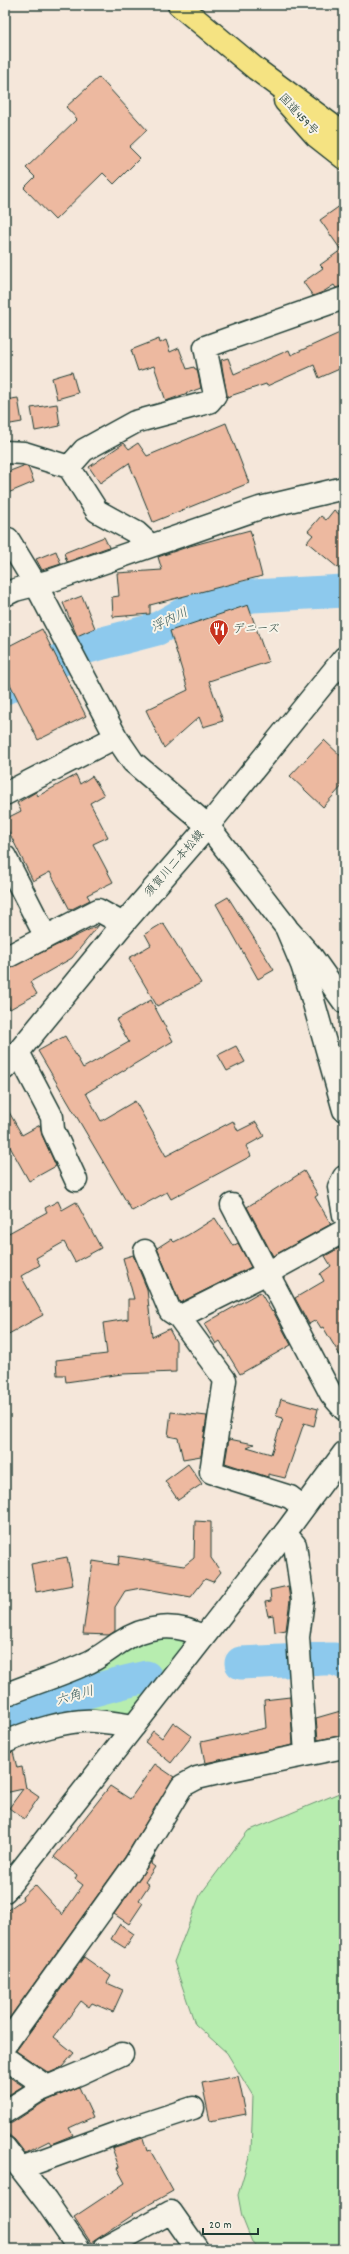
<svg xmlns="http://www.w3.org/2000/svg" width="349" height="2254" font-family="Dekko,'Klee One',sans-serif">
  <rect width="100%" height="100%" fill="#f5e7da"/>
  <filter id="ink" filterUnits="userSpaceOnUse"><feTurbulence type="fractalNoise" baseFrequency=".025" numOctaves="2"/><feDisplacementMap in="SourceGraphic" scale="8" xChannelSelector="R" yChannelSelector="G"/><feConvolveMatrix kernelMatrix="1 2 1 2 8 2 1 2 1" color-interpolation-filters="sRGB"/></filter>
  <g filter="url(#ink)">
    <path fill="#b7edaf" stroke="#6b9572" d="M 203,1637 L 134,1726 L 93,1721 L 5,1742 L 5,1695 L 127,1638 Z
      M 344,1791 L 344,2249 L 262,2249 L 252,2242 L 242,2217 L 238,2195 L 251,2151 L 253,2096 L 227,2053 L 195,2024 L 174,1962 L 200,1895 L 248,1831 Z"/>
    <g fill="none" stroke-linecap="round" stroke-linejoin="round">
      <path stroke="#8dc9ed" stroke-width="33" d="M 5,688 L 84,648 L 157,629 L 189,611 L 253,596 L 344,591
        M 241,1663 L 323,1659 L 334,1659 L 344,1663
        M 5,1721 C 49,1701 98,1688 146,1677"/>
    </g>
    <path fill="#edb9a0" stroke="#1f3d34" d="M 99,77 L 147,130 L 129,147 L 140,158 L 114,184 L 103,173 L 55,220 L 24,188 L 35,177 L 26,168 L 77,119 L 66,107 Z
      M 344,203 L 344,286 L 336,288 L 334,285 L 323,292 L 313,296 L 303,282 L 323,268 L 320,265 L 341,250 L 320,220 Z
      M 344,331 L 344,367 L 319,378 L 314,365 L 267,386 L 266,384 L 227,397 L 221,360 L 228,358 L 234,374 L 289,350 L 291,355 Z
      M 159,339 L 160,343 L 166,340 L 170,352 L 179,348 L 187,369 L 194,367 L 195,369 L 197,369 L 201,388 L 166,401 L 154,366 L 138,371 L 131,350 Z
      M 72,372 L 78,393 L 57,399 L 52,378 Z
      M 18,398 L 22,422 L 5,425 L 5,400 Z
      M 57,404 L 60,426 L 35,431 L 31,408 Z
      M 226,423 L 249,483 L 153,522 L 129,463 L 100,483 L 89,467 L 124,443 L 129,449 L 138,443 L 147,456 Z
      M 23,466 L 28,467 L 34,482 L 8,493 L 5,485 L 5,473 Z
      M 334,510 L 344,518 L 344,573 L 307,542 L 313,535 L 308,531 L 321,516 L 326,520 Z
      M 250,530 L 262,576 L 150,605 L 150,614 L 113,617 L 112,597 L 119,596 L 117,573 L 162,570 L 158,557 L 190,546 Z
      M 104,537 L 109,547 L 67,562 L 64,553 Z
      M 56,551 L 61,564 L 42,570 L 36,559 Z
      M 82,596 L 95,628 L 77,636 L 63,603 Z
      M 248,605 L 268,662 L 209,681 L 223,721 L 203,727 L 199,717 L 164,748 L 146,710 L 188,690 L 170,631 Z
      M 42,629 L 86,716 L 38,740 L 5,674 L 5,648 Z
      M 324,740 L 344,759 L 344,784 L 323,807 L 290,776 Z
      M 76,775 L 80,784 L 92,776 L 104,795 L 90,803 L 108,837 L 93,844 L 113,882 L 87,895 L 90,900 L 70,910 L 50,872 L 33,881 L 5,824 L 5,819 L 21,811 L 17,803 L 36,792 L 38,796 Z
      M 228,897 L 274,970 L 258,979 L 216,904 Z
      M 163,923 L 201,983 L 157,1006 L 129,958 L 151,945 L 145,934 Z
      M 99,925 L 72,958 L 30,982 L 37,994 L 10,1009 L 5,1000 L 5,970 Z
      M 151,1000 L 173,1041 L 86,1093 L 101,1121 L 135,1101 L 166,1156 L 233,1121 L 238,1131 L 256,1122 L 264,1136 L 246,1146 L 251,1156 L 171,1199 L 167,1192 L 132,1211 L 38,1051 L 65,1036 L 83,1068 L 129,1042 L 116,1020 Z
      M 236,1046 L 245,1062 L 227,1071 L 218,1055 Z
      M 5,1105 L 22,1135 L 40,1125 L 42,1135 L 56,1166 L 29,1181 L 5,1138 Z
      M 304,1171 L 318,1195 L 315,1197 L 331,1224 L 273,1256 L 247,1207 Z
      M 58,1201 L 62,1210 L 76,1202 L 101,1248 L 75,1262 L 64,1242 L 36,1258 L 40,1265 L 21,1276 L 43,1315 L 5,1336 L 5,1235 L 47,1212 L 45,1208 Z
      M 215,1218 L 233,1246 L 238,1243 L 251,1267 L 180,1303 L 157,1248 L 171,1239 L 174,1242 L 188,1235 Z
      M 343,1246 L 344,1247 L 344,1362 L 323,1327 L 321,1328 L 316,1320 L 309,1324 L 295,1298 L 324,1281 L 320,1274 L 331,1266 L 325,1256 Z
      M 133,1255 L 147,1289 L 152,1337 L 169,1329 L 176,1342 L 176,1372 L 122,1374 L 66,1382 L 65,1375 L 57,1375 L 56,1360 L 107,1354 L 103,1323 L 128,1319 L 128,1299 L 134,1299 L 123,1258 Z
      M 260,1292 L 272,1312 L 273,1311 L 291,1345 L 240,1374 L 220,1341 L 216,1344 L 204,1324 Z
      M 281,1399 L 318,1409 L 314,1426 L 304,1423 L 285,1478 L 268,1474 L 268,1477 L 225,1463 L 229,1439 L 254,1444 L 247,1447 L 271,1454 L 283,1418 L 276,1416 Z
      M 171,1412 L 207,1416 L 201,1456 L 183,1459 L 178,1438 L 168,1436 Z
      M 188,1464 L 202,1484 L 178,1500 L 165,1481 Z
      M 195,1521 L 211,1522 L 211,1558 L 221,1572 L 213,1582 L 205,1579 L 191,1597 L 141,1588 L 125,1591 L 115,1607 L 115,1631 L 109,1635 L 83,1634 L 93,1561 L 118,1565 L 119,1556 L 184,1566 L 194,1558 Z
      M 67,1557 L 73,1585 L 36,1592 L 31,1564 Z
      M 288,1586 L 290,1600 L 286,1630 L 275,1632 L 273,1615 L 268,1616 L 265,1602 L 271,1601 L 270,1590 Z
      M 290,1697 L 293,1745 L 205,1763 L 201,1742 L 266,1728 L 264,1700 Z
      M 344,1710 L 344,1735 L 318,1740 L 316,1718 Z
      M 173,1722 L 192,1736 L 171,1763 L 145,1742 L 153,1731 L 162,1738 Z
      M 13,1752 L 17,1768 L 22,1767 L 26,1788 L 39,1797 L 24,1819 L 9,1808 L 23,1789 L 5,1793 L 5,1754 Z
      M 155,1764 L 174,1777 L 125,1857 L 5,2024 L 5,1912 L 23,1899 L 22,1897 L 35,1885 L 62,1915 L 83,1885 L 75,1879 L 77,1875 L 54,1857 L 110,1786 L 130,1799 Z
      M 155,1856 L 151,1864 L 155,1867 L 145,1882 L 149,1885 L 139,1900 L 143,1903 L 129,1924 L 114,1914 Z
      M 120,1924 L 134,1934 L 125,1948 L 111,1939 Z
      M 84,1957 L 111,1976 L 107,1983 L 123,1990 L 113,2012 L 92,2003 L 89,2007 L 81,2001 L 54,2037 L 74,2053 L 62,2067 L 49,2073 L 16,2051 Z
      M 5,2074 L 23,2086 L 5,2097 Z
      M 238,2076 L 246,2114 L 210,2121 L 202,2083 Z
      M 79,2087 L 93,2117 L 69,2128 L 73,2135 L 51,2144 L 49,2141 L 25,2153 L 15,2140 L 8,2134 L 5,2136 L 5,2124 L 12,2123 L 44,2102 Z
      M 143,2138 L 147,2151 L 150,2150 L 173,2191 L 132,2214 L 133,2215 L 91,2243 L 74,2217 L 125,2183 L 117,2168 L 119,2167 L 112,2148 Z"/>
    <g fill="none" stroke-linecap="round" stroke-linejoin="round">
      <defs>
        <path id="minor" d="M 5,452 L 24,453 L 69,467 L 97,511 L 137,533 L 150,545
          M 69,467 L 84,450 L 135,422 L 209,402 L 215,395 L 205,347 L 344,298
          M 5,539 L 8,539 L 36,585 L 116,737 L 133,762 L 208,826
          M 5,595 L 15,590 L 50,581 L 260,508 L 344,488
          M 5,794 L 116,737
          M 5,857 L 46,937
          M 289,931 L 312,957 L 344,1002
          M 5,958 L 98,910 L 123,924
          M 18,1052 L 52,1117 L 53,1130 L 76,1180
          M 344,1177 L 339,1187 L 344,1215
          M 232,1205 L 331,1394 L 344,1409
          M 145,1251 L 170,1311 L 179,1317
          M 303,1507 L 290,1497 L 211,1472 L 225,1380 L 179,1317 L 269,1272 L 344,1231
          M 285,1533 L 295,1545 L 303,1600 L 298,1637 L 306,1754
          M 5,1695 C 31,1684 59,1676 85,1664 C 98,1659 108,1650 119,1643 C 144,1626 176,1621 203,1637
          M 5,1742 C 29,1732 68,1719 94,1721 C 107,1722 121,1724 134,1726
          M 5,2045 L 135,1864 L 182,1786 L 197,1778 L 231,1770 L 344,1747
          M 5,2058 L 47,2087
          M 5,2112 L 38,2091 L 81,2073 L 122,2054
          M 5,2148 L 46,2201 L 79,2249
          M 21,2168 L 117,2133 L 193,2108
          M 104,2249 L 171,2212 L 197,2249"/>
        <path id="tertiary" d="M 208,826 L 286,927 L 302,965 L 311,993 L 344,1110
          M 5,1891 L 285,1533 L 344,1453"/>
        <path id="secondary" d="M 5,1068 L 123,924 L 208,826 L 344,658"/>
        <path id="trunk" d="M 179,5 L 256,69 L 344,134
          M 285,101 L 316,136 L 344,158"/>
      </defs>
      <use href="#minor" stroke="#1f3d34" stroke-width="25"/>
      <use href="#tertiary" stroke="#1f3d34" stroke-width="25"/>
      <use href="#secondary" stroke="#1f3d34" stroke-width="25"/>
      <use href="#trunk" stroke="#1f3d34" stroke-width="25"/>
      <use href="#minor" stroke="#f7f3e8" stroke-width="22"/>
      <use href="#tertiary" stroke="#f7f3e8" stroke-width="22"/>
      <use href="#secondary" stroke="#f7f3e8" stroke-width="22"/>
      <use href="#trunk" stroke="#f5e382" stroke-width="22"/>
    </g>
  </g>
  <defs>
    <symbol id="restaurant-pin" viewBox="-11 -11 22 30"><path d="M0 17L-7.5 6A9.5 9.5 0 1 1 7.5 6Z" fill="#c8321e" stroke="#f7f3e8"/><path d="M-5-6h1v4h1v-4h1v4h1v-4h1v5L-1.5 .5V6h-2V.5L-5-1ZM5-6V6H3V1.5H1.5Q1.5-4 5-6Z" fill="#fff"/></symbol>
  </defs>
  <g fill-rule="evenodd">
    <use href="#restaurant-pin" x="208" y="618" width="22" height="30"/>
  </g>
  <g text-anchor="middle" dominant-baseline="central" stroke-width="4" stroke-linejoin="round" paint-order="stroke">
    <g font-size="12" fill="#1f3d34" stroke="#f7f3e8">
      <text transform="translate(298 115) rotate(47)">国道459号</text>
      <text transform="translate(175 864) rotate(-49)">須賀川二本松線</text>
    </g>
    <g font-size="12" fill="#1f3d34" stroke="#f7f3e8" text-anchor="start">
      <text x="233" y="629">デニーズ</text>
    </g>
    <g font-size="13" font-style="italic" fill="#355959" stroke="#f7f3e8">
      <text transform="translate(170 621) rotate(-26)">浮内川</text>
      <text transform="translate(75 1697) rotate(-16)">六角川</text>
    </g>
  </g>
  <rect width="349" height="2254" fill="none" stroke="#f7f3e8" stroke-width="20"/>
  <rect x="10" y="10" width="329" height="2234" fill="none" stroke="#1f3d34" stroke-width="1.5" filter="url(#ink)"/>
  <path d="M203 2228v6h55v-6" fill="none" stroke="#1f3d34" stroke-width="2"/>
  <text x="209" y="2228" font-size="12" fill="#1f3d34" stroke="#f7f3e8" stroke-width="3" paint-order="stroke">20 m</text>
</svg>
